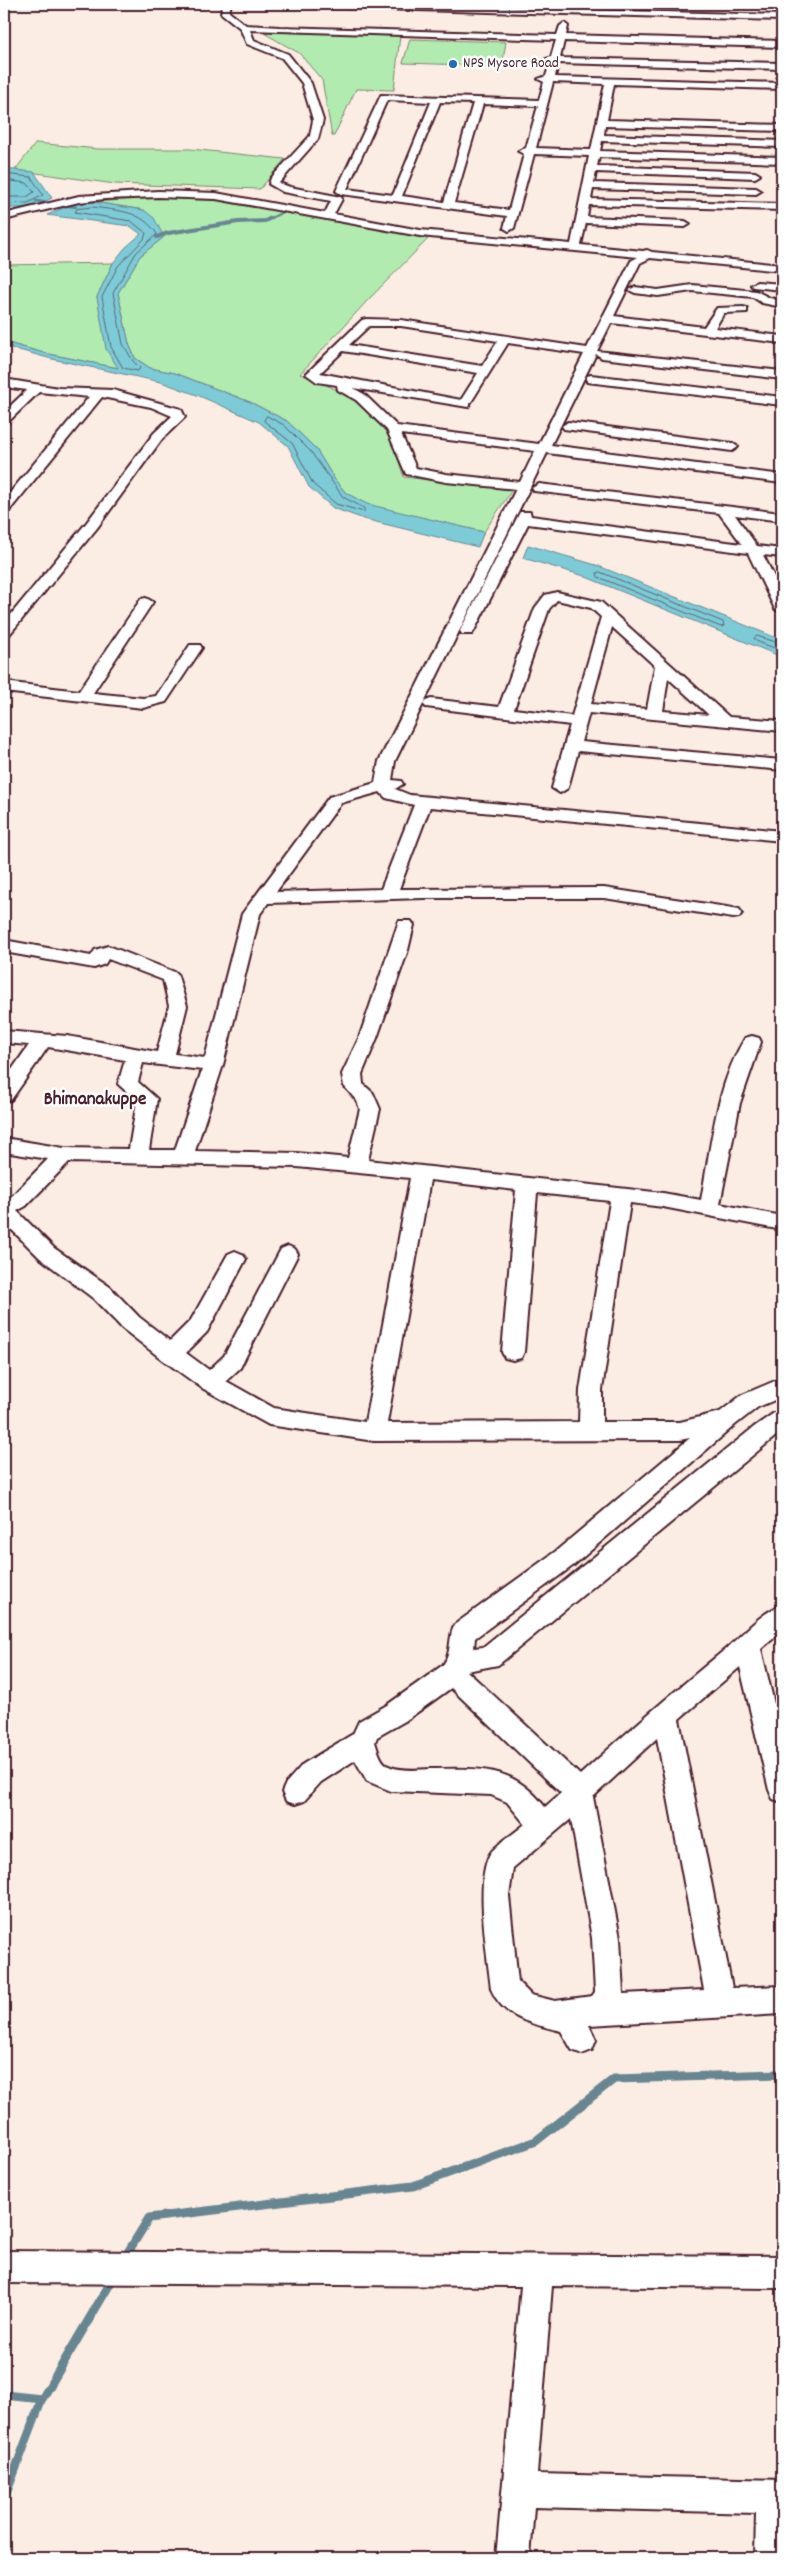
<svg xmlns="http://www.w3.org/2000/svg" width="786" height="2562" font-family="Dekko,sans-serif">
  <rect width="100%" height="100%" fill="#fbede3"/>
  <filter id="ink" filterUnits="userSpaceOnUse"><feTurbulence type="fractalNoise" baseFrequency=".02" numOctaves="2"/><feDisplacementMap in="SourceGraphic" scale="10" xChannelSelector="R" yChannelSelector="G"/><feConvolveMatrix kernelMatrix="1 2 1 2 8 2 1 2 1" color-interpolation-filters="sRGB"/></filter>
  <g filter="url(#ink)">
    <path fill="#b1ebb0" stroke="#7e856e" d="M 262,32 L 400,35 L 394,90 L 356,89 L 334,136 L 332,136 L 322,80 L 299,53 Z
      M 410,39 L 506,42 L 502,66 L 403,63 Z
      M 36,143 L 98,149 L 190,149 L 285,159 L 260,189 L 115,184 L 15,170 Z
      M 157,198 L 228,201 L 428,239 L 367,301 L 300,374 C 333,387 368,402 387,434 C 395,447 399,463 404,477 L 512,490 L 484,532 L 367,505 L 346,493 L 335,480 L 316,449 L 287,421 L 250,402 L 175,373 L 150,368 L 135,358 L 129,344 L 118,293 L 140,256 L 164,237 L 144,210 L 93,202 Z
      M 113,263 L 97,297 L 118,368 L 44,353 L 4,342 L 4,265 Z"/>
    <path fill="#7bcbd7" stroke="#678692" d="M 4,169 L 34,172 L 52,198 L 30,208 L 4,208 Z
      M 93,202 L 144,210 L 154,218 L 164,237 L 140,256 L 118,293 L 129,344 L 135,358 L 150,368 L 175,373 L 250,402 L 287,421 L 316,449 L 335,480 L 346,493 L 367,504 L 484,532 L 478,547 L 364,519 L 333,508 L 309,487 L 288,446 L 259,422 L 197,395 L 161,382 L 52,359 L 4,346 L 4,342 L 44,353 L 118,368 L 106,349 L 97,297 L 113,263 L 125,248 L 141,234 L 130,226 L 47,215 L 72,204 Z
      M 528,545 L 596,565 L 782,640 L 782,657 L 581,575 L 523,558 Z"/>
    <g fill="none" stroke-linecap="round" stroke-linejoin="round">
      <path stroke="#5e6470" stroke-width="1" d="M 4,174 L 31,177 L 43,195 L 28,203 L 4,204
        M 4,180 L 27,183 L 34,192 L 27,197 L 4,197
        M 93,207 C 119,211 141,210 157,234 L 136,253 L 113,293 L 123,344 L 133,361 L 140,368 L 138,371 L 123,368 L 111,347 L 102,297 L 118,266 L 144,239 L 146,233 L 131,221 L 75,212 L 77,209 Z
        M 267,416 L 284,425 L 311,452 L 343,497 L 364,508 L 364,512 L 336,504 L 313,484 L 292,443 L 264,421 Z
        M 600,572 L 723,622 L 724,626 L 721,627 L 598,577 L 597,573 Z
        M 782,644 L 757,636 L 754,638 L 756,641 L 782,651"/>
      <path stroke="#678692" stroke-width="2.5" d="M 36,201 L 76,207
        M 269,219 L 285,211"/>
      <path stroke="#678692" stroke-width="4" d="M 157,237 L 168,233 L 238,222 L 265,221 L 271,218"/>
      <path stroke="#678692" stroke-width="9" d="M 125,2257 L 149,2218 L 413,2186 L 536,2141 L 614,2079 L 782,2074
        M 4,2395 L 42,2399
        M 4,2499 L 42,2399 L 114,2277"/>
      <defs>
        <path id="minor" d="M 223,4 L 231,4 L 229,12 L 246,25 L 279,27 L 557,35 L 560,26 L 564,23 L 568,26 L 566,35 L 782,41 L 782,47 L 564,41 L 560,58 L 782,63 L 782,69 L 558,63 L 555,77 L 782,83 L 782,89 L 614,84 L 607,120 L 782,125 L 782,131 L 605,126 L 604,135 L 782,141 L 782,147 L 602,141 L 600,151 L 782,157 L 782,163 L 599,157 L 597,166 L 755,172 L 760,175 L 755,178 L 596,172 L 594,183 L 756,188 L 761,191 L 756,194 L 593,189 L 591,199 L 782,204 L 782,210 L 589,205 L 587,217 L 685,221 L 690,224 L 685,227 L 586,223 L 581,245 L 643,251 L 647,250 L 652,252 L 782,265 L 782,271 L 650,258 L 640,263 L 614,316 L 704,327 L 717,308 L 743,307 L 747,308 L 747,312 L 724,313 L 715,328 L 782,336 L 782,343 L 611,323 L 597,351 L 782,371 L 782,379 L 602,358 L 596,354 L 551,445 L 782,475 L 782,483 L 547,453 L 395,761 L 392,780 L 401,781 L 403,784 L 395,789 L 410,795 L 782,831 L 782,841 L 430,807 L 399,889 L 604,888 L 733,908 L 739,909 L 742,913 L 739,917 L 733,918 L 604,898 L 423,898 L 268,903 L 260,914 L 223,1065 L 195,1151 L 297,1153 L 348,1158 L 360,1109 L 357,1101 L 344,1086 L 342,1074 L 359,1038 L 399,921 L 411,921 L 414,925 L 408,950 L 377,1038 L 362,1074 L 363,1084 L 373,1093 L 380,1109 L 368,1160 L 663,1193 L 701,1200 C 711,1147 716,1085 745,1038 L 752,1036 L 759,1038 L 761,1042 L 740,1103 L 720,1204 L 782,1216 L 782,1230 L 663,1207 L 630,1203 L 602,1390 L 602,1422 L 680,1422 L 720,1412 L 742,1395 L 782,1378 L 782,1397 L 758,1407 L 735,1425 L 574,1565 L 475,1638 L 474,1648 L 483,1647 L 754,1427 L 774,1413 L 782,1410 L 782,1431 L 498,1665 L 467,1671 L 580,1775 C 628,1731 677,1689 728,1647 C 744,1633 762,1612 782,1605 L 782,1631 L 761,1649 L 782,1737 L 782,1802 L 773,1799 L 769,1790 L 740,1667 L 679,1719 L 732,1988 L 782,1986 L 782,2014 L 589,2025 L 596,2040 L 592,2050 L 582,2054 L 572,2050 L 561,2031 C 532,2024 504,2019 491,1989 C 488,1959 473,1874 492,1851 C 501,1841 515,1833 525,1824 L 507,1802 L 491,1795 L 391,1791 L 367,1781 L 355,1760 L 321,1782 L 304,1801 L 295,1804 L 286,1801 L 282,1792 L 286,1783 L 303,1764 L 353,1734 L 359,1721 L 387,1705 L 443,1665 C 452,1653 448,1639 454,1625 L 556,1551 L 690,1438 L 680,1440 L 374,1441 L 269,1425 L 202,1388 L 163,1360 L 123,1329 L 94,1299 L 40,1258 L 4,1222 L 4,1200 L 12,1196 L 48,1159 L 4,1152 L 4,1138 L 64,1148 L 129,1149 L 137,1101 L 118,1084 L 125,1060 L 48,1047 L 11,1100 L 4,1101 L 4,1081 L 29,1045 L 4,1043 L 4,1031 L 67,1036 L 157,1052 L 169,1006 L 163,980 L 108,959 L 105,964 L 94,968 L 4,952 L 4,940 L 91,956 L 95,950 L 108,946 L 114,948 L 177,973 L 187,1006 L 175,1054 L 205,1058 L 242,914 L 329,797 L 375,783 L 379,761 L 516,489 L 446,482 L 406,474 L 387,430 L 356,400 L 338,390 L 337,385 L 317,382 L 306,374 L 362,320 L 366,319 L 401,320 L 587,348 L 631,261 L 638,257 L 420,236 L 216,199 L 158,197 L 105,199 L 79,202 L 4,220 L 4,214 L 79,196 L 158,191 L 216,193 L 325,213 L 331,201 L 283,192 L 269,184 L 271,178 L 310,136 L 313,120 L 302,83 L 282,58 L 247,44 L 240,28 L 221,13 ZM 250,30 L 556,40 L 551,57 L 544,60 L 550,63 L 546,76 L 538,79 L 544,82 L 539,100 L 381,95 L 336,191 L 341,194 L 507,216 L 504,228 L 509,231 L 514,228 L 534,154 L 589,156 L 571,244 L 420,230 L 334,214 L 342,199 L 341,197 L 290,187 L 279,183 L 318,139 L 323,120 L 311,83 L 288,54 L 254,40 ZM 553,82 L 605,84 L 591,150 L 536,148 ZM 387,100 L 431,102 L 393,195 L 347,189 ZM 440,102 L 473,103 L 444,202 L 402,196 ZM 483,104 L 538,106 L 526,148 L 518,151 L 524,154 L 509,210 L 454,203 ZM 369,326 L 401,326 L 498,341 L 482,366 L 349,345 ZM 508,343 L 584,354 L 539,444 L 397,426 L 364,394 L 353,388 L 468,407 ZM 343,351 L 478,373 L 461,400 L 320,373 ZM 401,434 L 535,451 L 520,482 L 446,474 L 416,468 ZM 380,792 L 386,798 L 414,805 L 381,889 L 276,892 L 341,803 ZM 143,1063 L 202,1070 L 175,1150 L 149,1150 L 157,1099 L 138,1082 ZM 69,1162 L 297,1167 L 410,1178 L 365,1422 L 274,1408 L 226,1381 L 240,1368 L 298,1254 L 295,1249 L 288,1246 L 281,1249 L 224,1356 L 209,1370 L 186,1353 L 207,1332 L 246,1259 L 242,1254 L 235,1251 L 228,1254 L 191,1320 L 170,1341 L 139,1317 L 110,1287 L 54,1248 L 17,1211 L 26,1206 ZM 430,1180 L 516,1190 L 502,1352 L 505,1358 L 513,1360 L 521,1358 L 524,1352 L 537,1193 L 610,1201 L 580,1390 L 579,1422 L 387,1423 ZM 451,1688 L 561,1793 L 545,1807 C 512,1764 479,1769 430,1769 C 418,1770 403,1771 391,1767 C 381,1764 378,1751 375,1742 L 377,1737 L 405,1721 ZM 657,1738 L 704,1990 L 623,1994 L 620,1938 L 593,1797 ZM 571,1819 L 592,1938 L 595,1992 L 592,1996 L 555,2001 L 531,1995 L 518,1982 L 509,1896 L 513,1868 Z
          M 267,4 L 353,4 L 782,15 L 782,20 L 271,6 Z
          M 757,282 L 782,284 L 782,290 L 753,287 L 751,285 Z
          M 692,285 L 756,291 L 770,298 L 782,301 L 782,307 L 762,303 L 753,297 L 692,291 L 658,296 L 635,293 L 629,290 L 635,287 L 658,290 Z
          M 591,375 L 782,397 L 782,405 L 587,382 L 587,376 Z
          M 4,379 L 59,388 L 113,390 L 181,409 L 185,417 L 162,439 L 97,528 L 9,635 L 4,636 L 4,623 L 87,522 L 154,433 L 172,416 L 151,407 L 102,397 L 9,511 L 4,512 L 4,500 L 89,397 L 39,392 L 8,422 L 4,423 L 4,412 L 27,390 L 4,387 Z
          M 568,422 L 732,443 L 738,447 L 732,451 L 564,429 L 562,426 Z
          M 539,484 L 782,513 L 782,521 L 735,515 L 757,546 L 782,549 L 782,557 L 763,555 L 782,592 L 782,613 L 775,609 L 748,553 L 528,524 L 474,631 L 472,634 L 462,634 L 460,631 L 520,512 L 530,512 L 531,516 L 742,544 L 719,513 L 534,491 L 532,488 Z
          M 557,592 L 601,602 L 729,717 L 782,721 L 782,731 L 589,713 L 581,742 L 782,760 L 782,770 L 578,751 L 568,788 L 560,793 L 552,788 L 570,725 L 426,707 L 423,704 L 426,701 L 431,699 L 499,707 L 535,608 L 545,595 ZM 557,600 L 591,608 L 601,617 L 572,716 L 514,709 L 549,609 ZM 612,627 L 655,666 L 647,709 L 591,704 ZM 668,678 L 709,715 L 663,711 Z
          M 146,598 L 153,602 L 93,693 L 143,698 L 156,696 L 190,645 L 200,645 L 202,648 L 166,702 L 143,708 L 4,692 L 4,682 L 79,691 L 141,599 Z
          M 4,2251 L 782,2256 L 782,2288 L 552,2286 L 537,2474 L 782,2480 L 782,2558 L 755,2558 L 756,2513 L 534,2507 L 530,2558 L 496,2558 L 521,2286 L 4,2283 Z"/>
      </defs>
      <use href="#minor" stroke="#4a1f2b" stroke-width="4"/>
      <use href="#minor" fill="#fff" fill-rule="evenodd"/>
    </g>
  </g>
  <circle fill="#1f6fb2" stroke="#fff" stroke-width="2" cx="453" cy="64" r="5"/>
  <g text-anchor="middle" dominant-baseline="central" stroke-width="5" stroke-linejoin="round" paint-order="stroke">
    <g font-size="15" fill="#4a1f2b" stroke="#fff" text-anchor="start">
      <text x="463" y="64">NPS Mysore Road</text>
    </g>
    <g font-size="19" font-weight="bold" fill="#4a1f2b" stroke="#fff">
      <text x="95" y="1100">Bhimanakuppe</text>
    </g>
  </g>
  <rect width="786" height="2562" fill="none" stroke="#fff" stroke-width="20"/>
  <rect x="10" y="10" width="766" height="2542" fill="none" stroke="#4a1f2b" stroke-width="2" filter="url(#ink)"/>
</svg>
